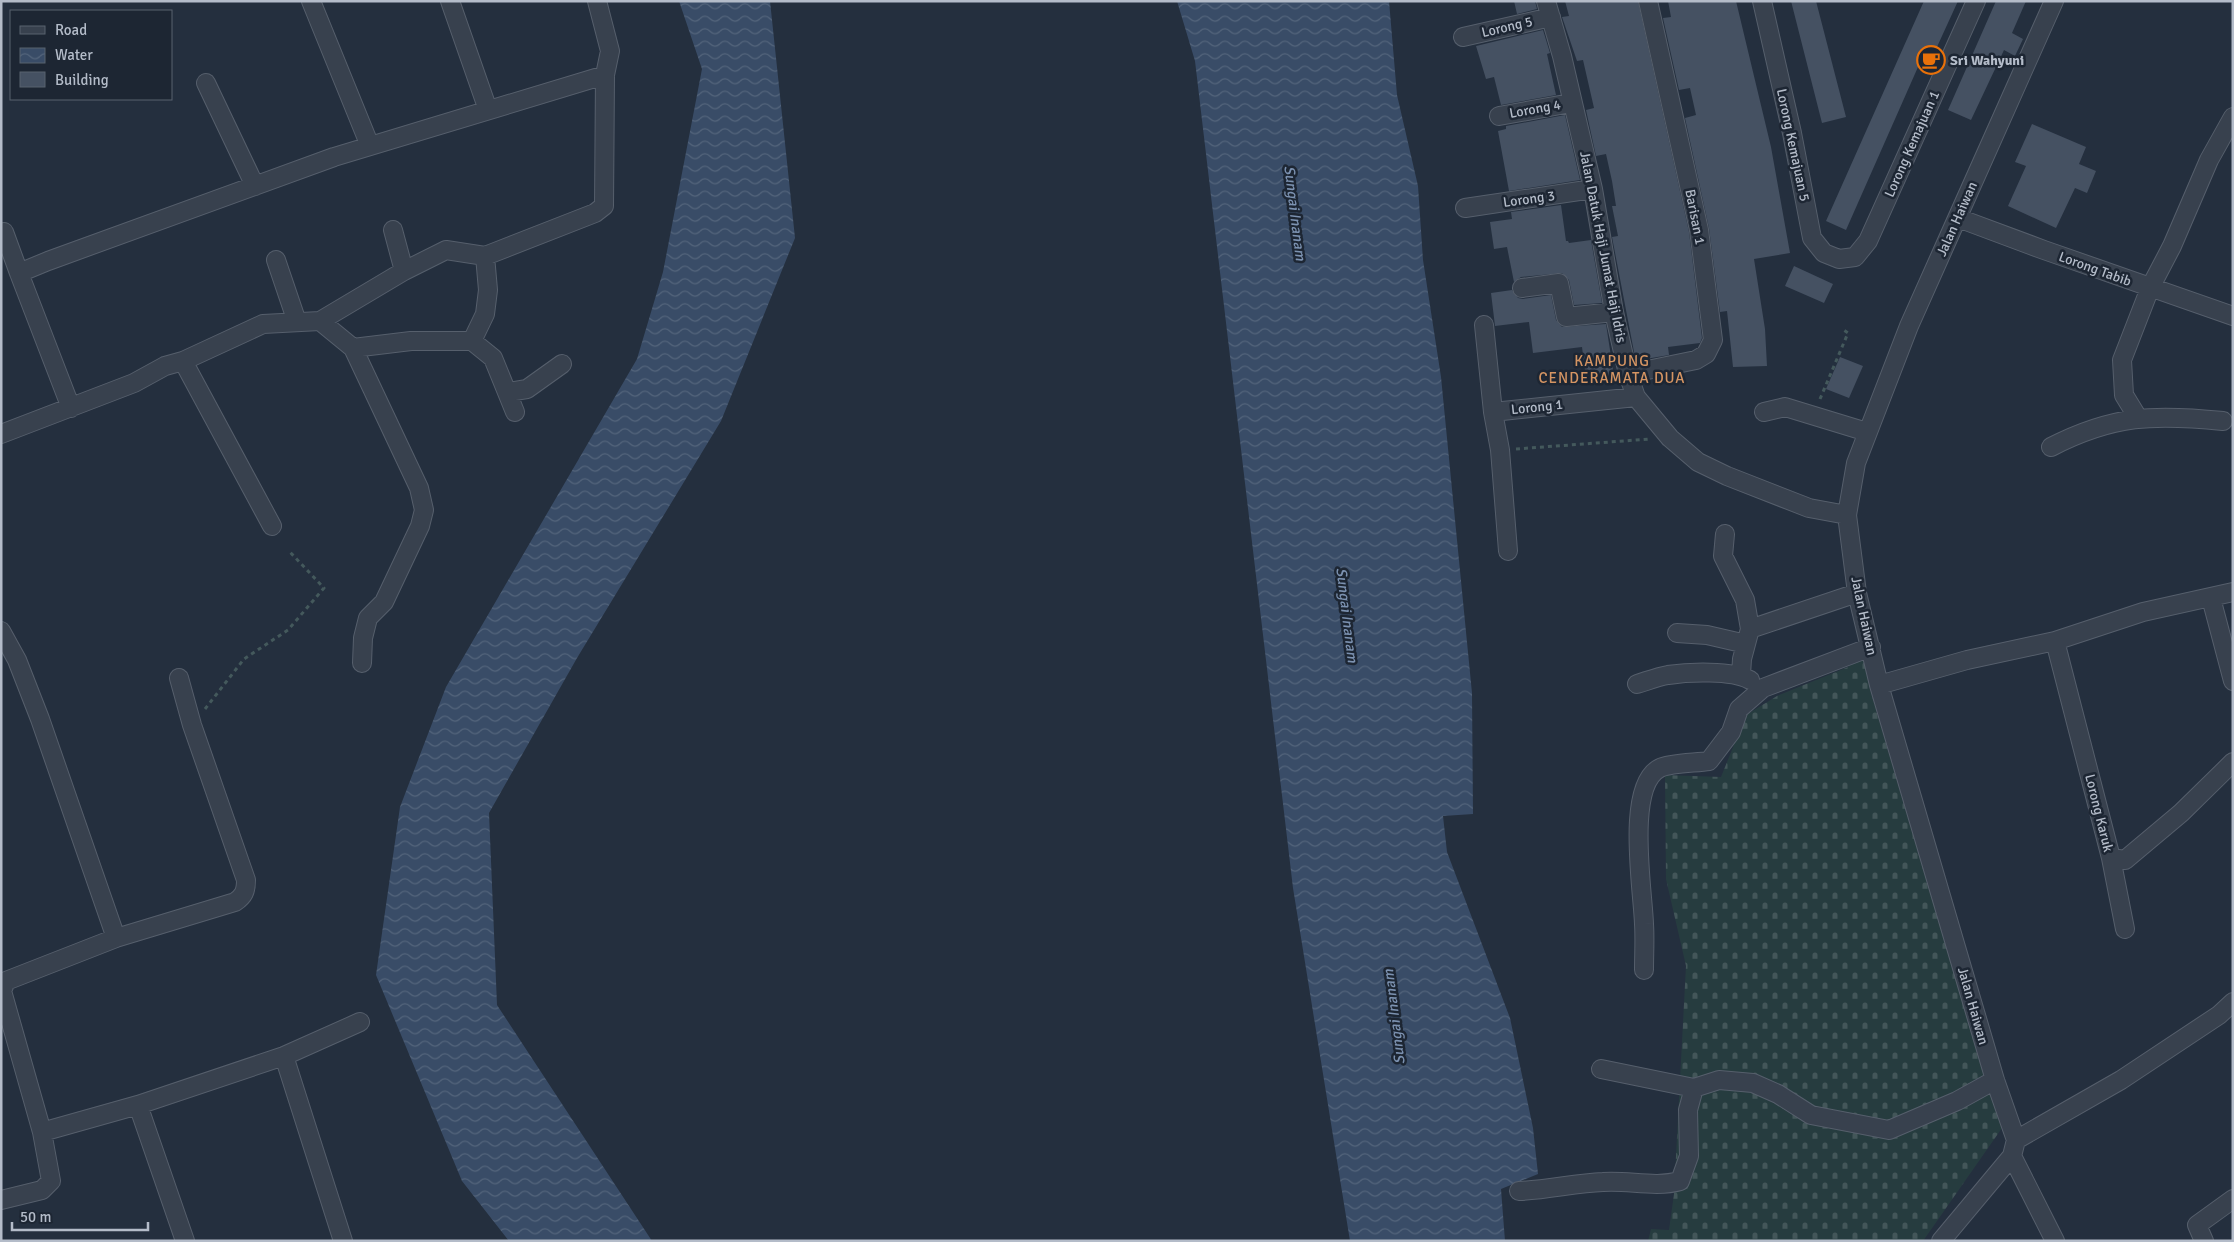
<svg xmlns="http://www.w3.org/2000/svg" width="2234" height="1242" font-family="Signika,sans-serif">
  <defs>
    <pattern id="cemetery-stones" width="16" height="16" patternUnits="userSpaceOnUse" patternTransform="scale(1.25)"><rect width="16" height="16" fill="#263c3f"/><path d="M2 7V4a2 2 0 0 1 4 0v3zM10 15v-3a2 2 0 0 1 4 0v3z" fill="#435659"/></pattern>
    <pattern id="water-waves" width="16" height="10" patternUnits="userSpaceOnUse" patternTransform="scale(1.25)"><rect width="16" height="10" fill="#394c67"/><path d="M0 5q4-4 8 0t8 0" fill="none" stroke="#53647b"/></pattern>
  </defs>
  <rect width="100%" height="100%" fill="#242f3e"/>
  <path fill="url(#cemetery-stones)" d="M 1870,651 L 1869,686 L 1986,1082 L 2002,1128 L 1923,1241 L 1648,1241 L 1651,1229 L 1669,1230 L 1674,1194 L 1686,966 L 1666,879 L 1665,775 L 1721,777 L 1746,715 L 1777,696 L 1848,667 Z"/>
  <path fill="url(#water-waves)" d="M 679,1 L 770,1 L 795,238 L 721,421 L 577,658 L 489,813 L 497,1005 L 652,1241 L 509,1241 L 462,1181 L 376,975 L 400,807 L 446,687 L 637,359 L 663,272 L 702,69 Z
    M 1177,1 L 1389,1 L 1397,95 L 1418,186 L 1423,260 L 1441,377 L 1472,693 L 1473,814 L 1443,816 L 1447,852 L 1510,1018 L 1533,1128 L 1538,1174 L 1501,1189 L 1505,1241 L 1350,1241 L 1293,888 L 1195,61 Z"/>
  <path fill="#455162" d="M 1514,1 L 1535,1 L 1537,9 L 1517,14 Z
    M 1565,1 L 1638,1 L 1689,232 L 1702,338 L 1700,343 L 1668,347 L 1669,355 L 1640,360 L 1635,357 L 1612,237 L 1618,236 L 1612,206 L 1616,206 L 1612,181 L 1606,154 L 1596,156 L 1586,110 L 1594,108 L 1583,60 L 1577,61 L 1562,17 L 1569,16 Z
    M 1668,1 L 1736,1 L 1771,147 L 1790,253 L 1754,259 L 1765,329 L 1767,366 L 1733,367 L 1727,311 L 1720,312 L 1709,228 L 1685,118 L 1696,115 L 1690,88 L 1679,90 L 1663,18 L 1671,17 Z
    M 1791,1 L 1816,1 L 1846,117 L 1822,123 Z
    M 1924,1 L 1958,1 L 1926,71 L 1918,67 L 1846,230 L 1826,221 Z
    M 1996,1 L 2026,1 L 2012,33 L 2023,39 L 2015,56 L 2004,50 L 1971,120 L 1948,110 Z
    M 1543,30 L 1550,53 L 1547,54 L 1556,95 L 1501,105 L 1494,77 L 1486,79 L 1476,46 Z
    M 1565,115 L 1580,180 L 1509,191 L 1498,131 L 1506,129 L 1506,126 Z
    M 2032,124 L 2086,147 L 2079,164 L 2096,171 L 2087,193 L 2075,188 L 2056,228 L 2008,206 L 2026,166 L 2015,162 Z
    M 1561,205 L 1566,241 L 1568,241 L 1569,243 L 1591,240 L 1602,303 L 1574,305 L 1569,280 L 1562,273 L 1521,277 L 1514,282 L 1507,247 L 1494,249 L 1490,222 L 1512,219 L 1511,212 Z
    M 1794,266 L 1833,284 L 1824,303 L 1785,286 Z
    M 1512,290 L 1518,298 L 1523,299 L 1551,295 L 1556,320 L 1562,327 L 1606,324 L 1614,376 L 1586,379 L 1582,347 L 1533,353 L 1529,322 L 1495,326 L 1491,293 Z
    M 1840,357 L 1863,366 L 1849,398 L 1826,389 Z"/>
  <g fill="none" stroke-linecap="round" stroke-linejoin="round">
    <defs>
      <path id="minor" d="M 311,1 L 370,146
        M 450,1 L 488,110
        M 597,1 L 610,51 L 605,75
        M 1546,1 L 1562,56 L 1593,189 L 1614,312 L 1628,374 L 1636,397 L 1670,438 L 1698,462 L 1727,476 L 1809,508 L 1847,515
        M 1762,1 L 1792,133 L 1812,238 L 1824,253 L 1839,259 L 1855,257 L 1868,241 L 1976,1
        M 2054,1 L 1909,326 L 1856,463 L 1847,515 L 1857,593 L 1879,685 L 1995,1080 L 2016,1140 L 2012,1156 L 2055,1241
        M 1463,37 L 1551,17
        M 206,83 L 255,186
        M 1499,116 L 1571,103
        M 1465,208 L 1593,189
        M 1958,218 L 2044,250 L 2233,316
        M 393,230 L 404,271
        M 4,232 L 19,273
        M 276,260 L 297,322
        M 1522,288 L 1559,283 L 1566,317 L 1614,312
        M 320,321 L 404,271 L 446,250 L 485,256 L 488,290 L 485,314 L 472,341 L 411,341 L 353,348
        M 1484,325 L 1493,412 L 1636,397
        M 472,341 L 493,358 L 515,412
        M 183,361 L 272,526
        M 1628,374 L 1696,360 L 1706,354 L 1713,340 L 1699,230 L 1648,1
        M 508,392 L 527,389 L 562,364
        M 71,408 L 19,273 L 48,261 L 334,157 L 605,75 L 604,206 L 595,213 L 485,256
        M 1493,412 L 1500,450 L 1508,551
        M 1764,412 L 1785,407 L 1867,432
        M 2138,418 L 2124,395 L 2122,360 L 2150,288 L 2172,246 L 2209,160 L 2233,117
        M 1,434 L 134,383 L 165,366 L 183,361 L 263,324 L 320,321 L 353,348 L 419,488 L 424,510 L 420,526 L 384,602 L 368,618 L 363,638 L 362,663
        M 2051,447 C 2113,415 2154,414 2223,421
        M 1725,534 L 1723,556 L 1745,600 L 1750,629 L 1742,659 L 1741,675
        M 2211,598 L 2233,681
        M 1750,629 L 1857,593
        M 1,631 L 17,660 L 40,719 L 116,938
        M 1677,633 L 1707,635 L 1746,644
        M 2055,641 L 2111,858 L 2125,860 L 2181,813 L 2233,762
        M 1637,684 C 1647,681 1657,677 1668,675 C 1688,672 1732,670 1750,680
        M 1879,685 L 1967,660 L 2055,641 L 2143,612 L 2233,592
        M 2111,858 L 2125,929
        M 1644,970 C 1644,954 1645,939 1644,924 C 1643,891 1625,785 1660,768 C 1670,763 1696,763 1709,761 L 1731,732 L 1739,709 L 1763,688 L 1871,647
        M 284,1056 L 343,1241
        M 1601,1069 L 1694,1088
        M 138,1105 L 185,1241
        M 42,1132 L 2,991 L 6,981 L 116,938 L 235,902 C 244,896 246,891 246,880 L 192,725 L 179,678
        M 2016,1140 L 2121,1080 L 2219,1015 L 2233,1002
        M 1519,1191 C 1548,1190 1575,1183 1603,1182 C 1629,1180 1655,1188 1680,1181 L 1689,1156 L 1688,1110 L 1694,1088 L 1719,1080 L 1753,1083 L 1778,1094 L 1811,1115 L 1889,1130 L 1957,1101 L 1995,1080
        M 1,1200 L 42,1190 L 51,1181 L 42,1132 L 138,1105 L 284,1056 L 360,1022
        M 1941,1241 L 2012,1156
        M 2204,1241 L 2197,1225 L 2233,1199"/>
    </defs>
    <use href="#minor" stroke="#565f6c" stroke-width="20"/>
    <path stroke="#44595c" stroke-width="3" stroke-dasharray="4 4" stroke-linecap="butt" d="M 1820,399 L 1848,333 L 1842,329
      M 1516,449 L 1650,439
      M 205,709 L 244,659 L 288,630 L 324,588 L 289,551"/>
    <use href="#minor" stroke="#38414e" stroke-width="18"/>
  </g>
  <defs>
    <symbol id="cafe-ring" viewBox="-11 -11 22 22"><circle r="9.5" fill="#1d2633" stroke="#e8710a" stroke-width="1.5"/><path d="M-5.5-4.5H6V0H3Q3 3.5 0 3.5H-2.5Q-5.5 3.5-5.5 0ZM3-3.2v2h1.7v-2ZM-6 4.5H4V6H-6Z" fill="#e8710a"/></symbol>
  </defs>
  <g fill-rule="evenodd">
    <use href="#cafe-ring" x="1915" y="44" width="32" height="32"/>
  </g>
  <g text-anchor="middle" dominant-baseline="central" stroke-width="5" stroke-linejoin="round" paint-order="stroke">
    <g font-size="14" fill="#b4bcc9" stroke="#1d2633">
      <text transform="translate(1507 27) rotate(-13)">Lorong 5</text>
      <text transform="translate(1535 109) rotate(-10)">Lorong 4</text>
      <text transform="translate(1912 144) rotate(-66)">Lorong Kemajuan 1</text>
      <text transform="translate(1793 145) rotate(78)">Lorong Kemajuan 5</text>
      <text transform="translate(1529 199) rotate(-8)">Lorong 3</text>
      <text transform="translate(1695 217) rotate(79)">Barisan 1</text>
      <text transform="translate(1957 219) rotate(-66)">Jalan Haiwan</text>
      <text transform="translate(1603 247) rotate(79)">Jalan Datuk Haji Jumat Haji Idris</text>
      <text transform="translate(2095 269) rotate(20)">Lorong Tabib</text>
      <text transform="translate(1537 407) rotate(-6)">Lorong 1</text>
      <text transform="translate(1864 616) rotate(78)">Jalan Haiwan</text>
      <text transform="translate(2099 813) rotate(76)">Lorong Karuk</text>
      <text transform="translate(1973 1006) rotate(74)">Jalan Haiwan</text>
    </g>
    <g font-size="14" font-weight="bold" fill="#b4bcc9" stroke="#1d2633" text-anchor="start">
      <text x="1950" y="60">Sri Wahyuni</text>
    </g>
    <g font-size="15" font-style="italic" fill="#7c92b1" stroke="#1d2633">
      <text transform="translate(1295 213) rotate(83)">Sungai Inanam</text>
      <text transform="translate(1347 615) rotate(83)">Sungai Inanam</text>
      <text transform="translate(1394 1017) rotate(-97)">Sungai Inanam</text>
    </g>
    <g font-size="15" letter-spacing="1" fill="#d59563" stroke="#1d2633">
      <text x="1612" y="361">KAMPUNG<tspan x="1612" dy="17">CENDERAMATA DUA</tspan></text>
    </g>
  </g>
  <rect width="2234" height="1242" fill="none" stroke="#b4bcc9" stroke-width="5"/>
  <rect x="10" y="10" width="162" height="90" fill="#1d2633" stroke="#59626f"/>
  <rect x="20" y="26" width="25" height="8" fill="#38414e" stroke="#59626f"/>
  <text x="55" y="35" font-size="15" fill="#b4bcc9">Road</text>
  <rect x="20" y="48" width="25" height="15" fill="url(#water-waves)" stroke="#59626f"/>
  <text x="55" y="60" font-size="15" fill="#b4bcc9">Water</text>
  <rect x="20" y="72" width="25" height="15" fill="#455162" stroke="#59626f"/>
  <text x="55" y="85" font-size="15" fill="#b4bcc9">Building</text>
  <path d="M12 1222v8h136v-8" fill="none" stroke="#b4bcc9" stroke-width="2.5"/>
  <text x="20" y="1222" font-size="15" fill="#b4bcc9" stroke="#1d2633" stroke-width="4" paint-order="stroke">50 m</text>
</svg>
